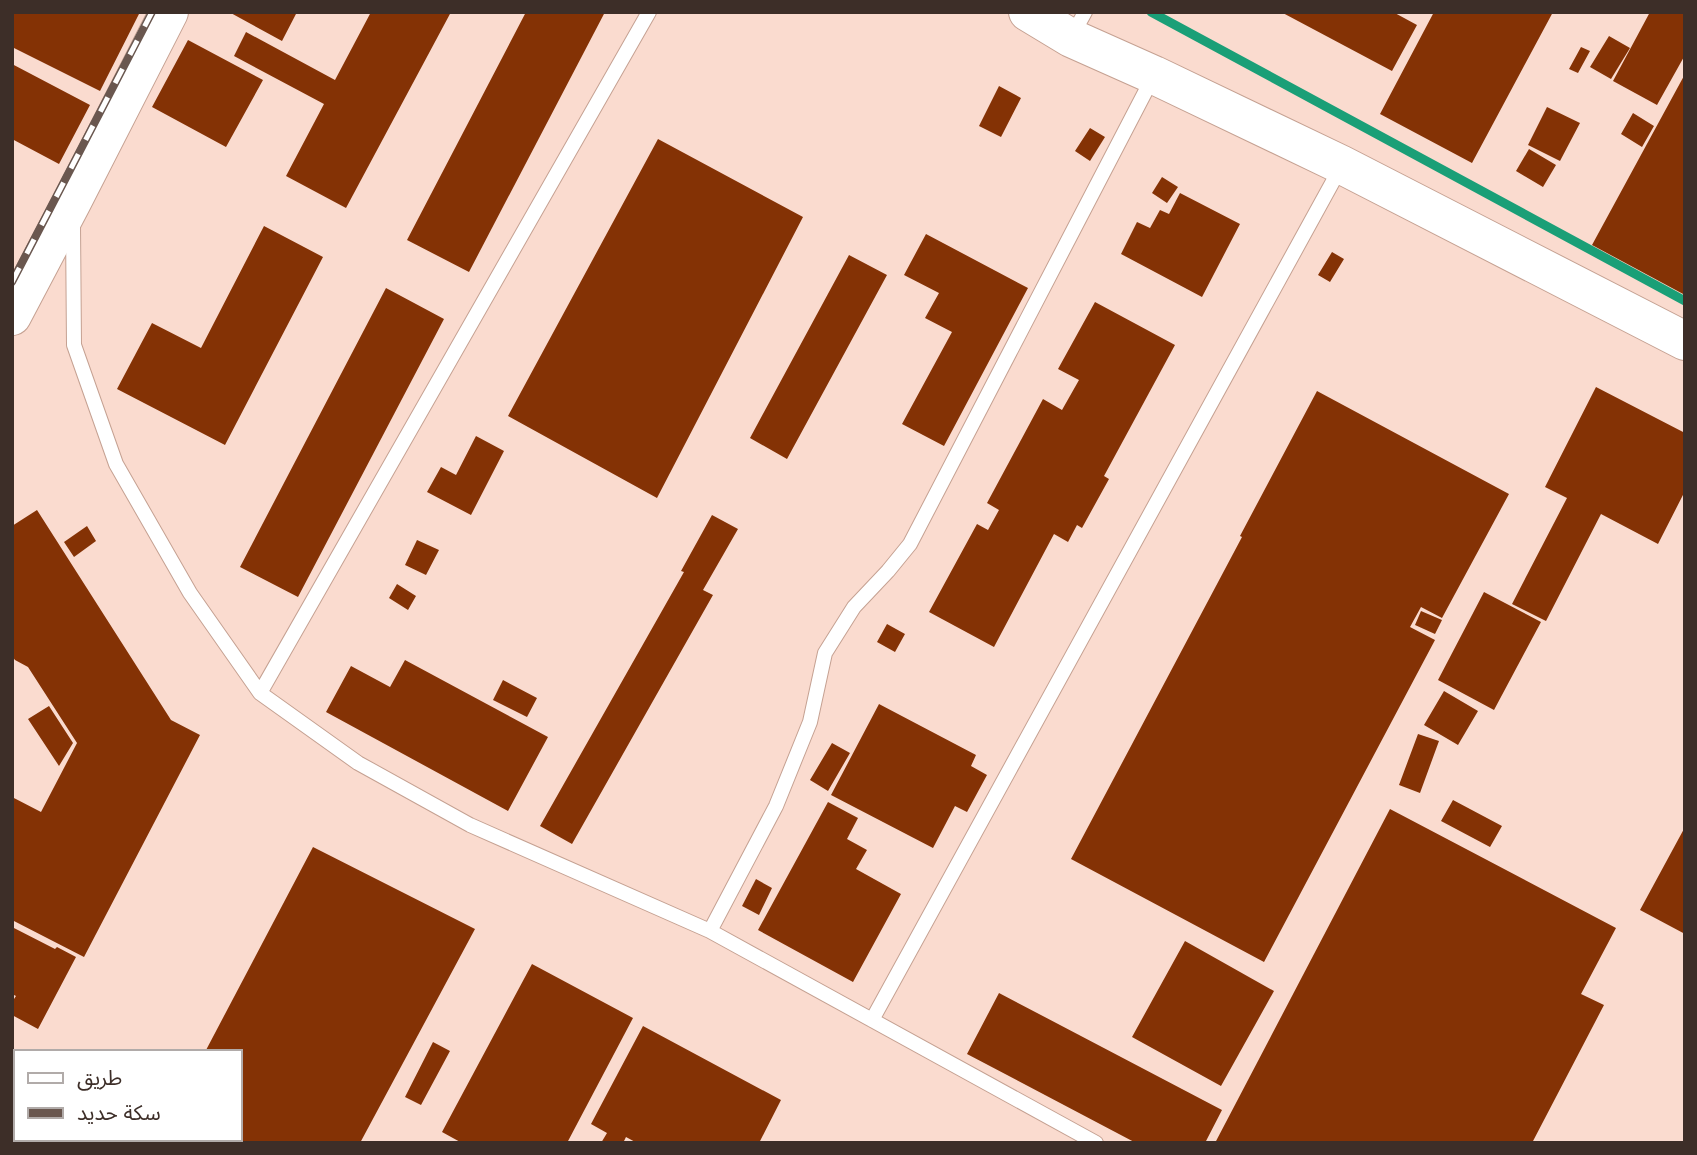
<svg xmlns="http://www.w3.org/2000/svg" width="1697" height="1155" font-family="'Space Grotesk','Noto Sans Arabic',sans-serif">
  <rect width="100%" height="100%" fill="#fadbcf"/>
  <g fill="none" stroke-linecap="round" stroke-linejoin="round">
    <path stroke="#1a9f77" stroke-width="9" d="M 1151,12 L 1685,301"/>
  </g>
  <path fill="#843205" d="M 12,12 L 140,12 L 100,91 L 12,47 Z
    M 229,12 L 297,12 L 282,41 Z
    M 371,12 L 451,12 L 346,208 L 286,176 L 324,104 L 234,56 L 246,32 L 335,80 Z
    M 526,12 L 605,12 L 469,272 L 407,240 Z
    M 1281,12 L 1393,12 L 1417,25 L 1392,71 Z
    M 1434,12 L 1553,12 L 1472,163 L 1380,114 Z
    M 1650,12 L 1685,12 L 1685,55 L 1657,105 L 1613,81 Z
    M 1609,36 L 1630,48 L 1611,79 L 1590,67 Z
    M 188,40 L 263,80 L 226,147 L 152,107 Z
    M 1581,47 L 1590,51 L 1578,73 L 1569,69 Z
    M 12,64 L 90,105 L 59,164 L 12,139 Z
    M 1685,74 L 1685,295 L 1592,245 Z
    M 999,86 L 1021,98 L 1001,137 L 979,126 Z
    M 1547,107 L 1580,123 L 1560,161 L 1528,145 Z
    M 1633,113 L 1654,126 L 1642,147 L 1621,134 Z
    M 1090,128 L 1105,137 L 1090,161 L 1075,151 Z
    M 658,139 L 803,217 L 657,498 L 508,416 Z
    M 1529,149 L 1556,165 L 1543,187 L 1516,171 Z
    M 1162,177 L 1178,187 L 1167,203 L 1152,193 Z
    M 1180,193 L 1240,224 L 1202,297 L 1121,254 L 1137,222 L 1150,228 L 1160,210 L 1169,214 Z
    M 264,226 L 323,257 L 225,445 L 117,389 L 152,323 L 201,348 Z
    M 926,234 L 1028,288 L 944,446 L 902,424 L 952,332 L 925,318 L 939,293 L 904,275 Z
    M 1332,252 L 1344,259 L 1330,282 L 1318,275 Z
    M 849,255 L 887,275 L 787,459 L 750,438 Z
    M 386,288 L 444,319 L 298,597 L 240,567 Z
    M 1095,302 L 1175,345 L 1104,476 L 1109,479 L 1082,528 L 1077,525 L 1068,542 L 1054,534 L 994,647 L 929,612 L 977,524 L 988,530 L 999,510 L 987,503 L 1043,399 L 1062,410 L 1079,380 L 1058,369 Z
    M 1596,387 L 1685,433 L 1685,491 L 1658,544 L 1601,514 L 1546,621 L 1512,604 L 1567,498 L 1545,487 Z
    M 1317,391 L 1509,494 L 1442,618 L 1421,607 L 1410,627 L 1435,640 L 1264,962 L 1071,859 L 1242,537 L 1240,536 Z
    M 476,436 L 504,451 L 471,515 L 427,492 L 441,467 L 456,475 Z
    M 37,510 L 171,720 L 200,735 L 84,957 L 12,920 L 12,797 L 41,812 L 77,743 L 28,667 L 15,660 L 12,656 L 12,526 Z
    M 712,515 L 738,529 L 703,590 L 713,595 L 572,844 L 540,826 L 684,572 L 681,571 Z
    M 87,526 L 96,541 L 74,557 L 64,542 Z
    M 417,540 L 439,550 L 426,575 L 405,565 Z
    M 397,584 L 416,596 L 408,610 L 389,598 Z
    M 1484,592 L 1541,622 L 1494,710 L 1438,680 Z
    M 1421,611 L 1442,620 L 1435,634 L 1415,625 Z
    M 887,624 L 905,634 L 895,652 L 877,642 Z
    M 405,660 L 548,737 L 508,811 L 326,712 L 351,666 L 390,687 Z
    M 503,680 L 537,698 L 527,717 L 493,700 Z
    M 1444,691 L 1478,711 L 1458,745 L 1424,725 Z
    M 879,704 L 976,755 L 971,766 L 987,775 L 967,812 L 955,806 L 933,848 L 831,795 Z
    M 49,706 L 73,743 L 59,766 L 28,719 Z
    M 1418,734 L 1439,741 L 1420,793 L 1399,785 Z
    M 832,743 L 850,753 L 828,791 L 810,780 Z
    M 1453,800 L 1502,826 L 1490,847 L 1441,821 Z
    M 828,802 L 858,818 L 847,839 L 867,850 L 856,869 L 901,894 L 853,982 L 758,930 Z
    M 1390,809 L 1616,928 L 1581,994 L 1604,1005 L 1532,1143 L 1215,1143 Z
    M 1685,827 L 1685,934 L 1640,910 Z
    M 313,847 L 475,929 L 360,1143 L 158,1143 L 160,1139 L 240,1139 L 240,1052 L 205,1052 Z
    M 756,879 L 772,888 L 759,915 L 742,906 Z
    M 12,927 L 55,949 L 57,947 L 76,957 L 38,1029 L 12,1015 L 12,1002 L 16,996 L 12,994 Z
    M 1185,941 L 1274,991 L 1221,1086 L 1132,1037 Z
    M 532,964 L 633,1018 L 567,1143 L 462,1143 L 442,1132 Z
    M 999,993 L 1222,1110 L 1205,1143 L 1136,1143 L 967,1054 Z
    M 643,1026 L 781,1100 L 759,1143 L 637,1143 L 626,1137 L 623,1143 L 601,1143 L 607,1133 L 591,1124 Z
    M 433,1042 L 450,1051 L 421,1105 L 405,1097 Z
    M 47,1139 L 124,1139 L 123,1143 L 45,1143 Z"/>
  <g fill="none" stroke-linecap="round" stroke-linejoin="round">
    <defs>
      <path id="lane" d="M 1072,36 L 1085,12
        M 73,225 L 74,345 L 116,464 L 190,593 L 260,693 L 358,763 L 470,825 L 710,931 L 1096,1143
        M 260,693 L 649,12
        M 710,931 L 776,806 L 810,722 L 825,653 L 854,607 L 888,571 L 910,544 L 1153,77
        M 872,1020 L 1342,165"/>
      <path id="secondary" d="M 1028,12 L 1071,38 L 1154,75 L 1342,165 L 1685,341
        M 12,316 L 72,202 L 169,12"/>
    </defs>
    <use href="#lane" stroke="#c5a192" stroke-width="16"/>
    <use href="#secondary" stroke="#c5a192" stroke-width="40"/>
    <use href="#lane" stroke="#fff" stroke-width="14"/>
    <use href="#secondary" stroke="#fff" stroke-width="38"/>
    <defs>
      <path id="rail" d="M 12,282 L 152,12"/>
    </defs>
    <use href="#rail" stroke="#6a574f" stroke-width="8"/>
    <use href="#rail" stroke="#fff" stroke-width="5" stroke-dasharray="16" stroke-linecap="butt"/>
  </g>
  <rect width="1697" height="1155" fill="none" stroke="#3d2e28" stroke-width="28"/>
  <rect x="14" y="1050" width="228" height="91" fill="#ffffff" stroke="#b1aba9" stroke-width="2"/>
  <rect x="28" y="1073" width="35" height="10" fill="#ffffff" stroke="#b1aba9" stroke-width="2"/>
  <text x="77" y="1085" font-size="21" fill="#3d2e28">طريق</text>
  <rect x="28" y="1108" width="35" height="10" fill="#6a574f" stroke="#b1aba9" stroke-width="2"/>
  <text x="77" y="1120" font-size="21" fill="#3d2e28">سكة حديد</text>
</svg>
